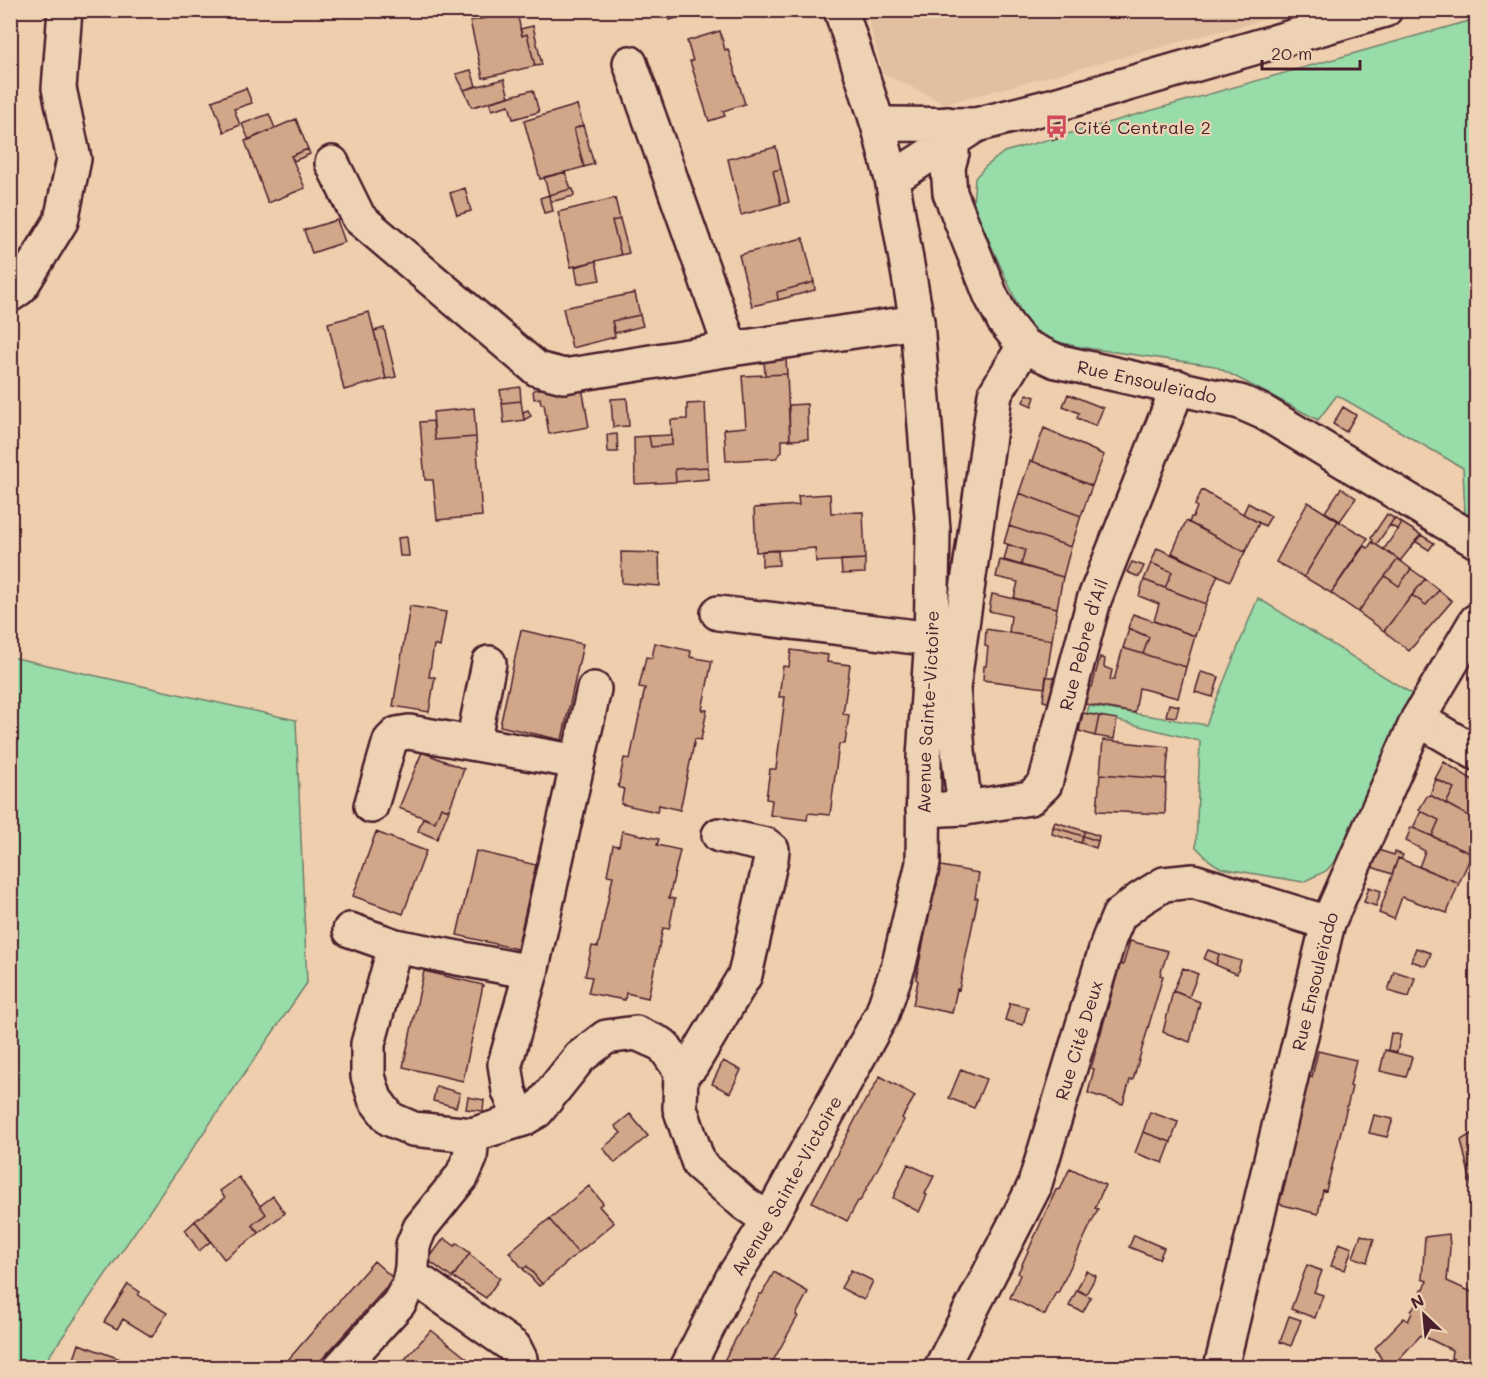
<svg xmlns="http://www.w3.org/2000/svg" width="1487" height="1378" font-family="Mali,sans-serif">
  <rect width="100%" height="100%" fill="#eecead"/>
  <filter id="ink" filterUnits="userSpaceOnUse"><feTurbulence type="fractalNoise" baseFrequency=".0167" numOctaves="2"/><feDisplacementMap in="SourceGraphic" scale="12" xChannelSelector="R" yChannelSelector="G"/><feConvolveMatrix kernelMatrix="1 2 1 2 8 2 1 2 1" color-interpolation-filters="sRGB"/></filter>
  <g filter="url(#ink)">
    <path fill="#e2bfa0" d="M 866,11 L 866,10 L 1297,11 L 945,104 L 883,73 Z"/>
    <path fill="#97dca9" stroke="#707e6a" stroke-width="1.5" d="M 1476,19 L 1476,513 L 1465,515 L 1463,468 L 1337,395 L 1318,420 L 1215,366 L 1079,347 L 1047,339 L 1025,321 L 973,205 L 975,178 L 985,167 L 1004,152 Z
      M 1258,598 L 1414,695 L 1340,855 L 1326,871 L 1303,882 L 1221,868 L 1210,861 L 1196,847 L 1200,741 L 1087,713 L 1089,706 L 1206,725 Z
      M 11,657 L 296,720 L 307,983 L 41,1368 L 10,1367 Z"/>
    <path fill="#d1a689" stroke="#4a1f2b" stroke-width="1.5" d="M 667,10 L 702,10 L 670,20 Z
      M 762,10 L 788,10 L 764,18 Z
      M 517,12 L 522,36 L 527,34 L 535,66 L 483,78 L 470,21 Z
      M 533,26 L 542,65 L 535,66 L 527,34 L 522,36 L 520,29 Z
      M 720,31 L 725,50 L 728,49 L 745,104 L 723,111 L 725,116 L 709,121 L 690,61 L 693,61 L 687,41 Z
      M 471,70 L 476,86 L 464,90 L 456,74 Z
      M 504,79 L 509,97 L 472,107 L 464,90 Z
      M 246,88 L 252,103 L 234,109 L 240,125 L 224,132 L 212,101 Z
      M 533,90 L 539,112 L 513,119 L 509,105 L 492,110 L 489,102 Z
      M 577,105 L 583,125 L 574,129 L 584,167 L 540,179 L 524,121 Z
      M 269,114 L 275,128 L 249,140 L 242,124 Z
      M 296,119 L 308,149 L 291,156 L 305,188 L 268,203 L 245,141 Z
      M 583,125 L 594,164 L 584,167 L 574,129 Z
      M 1063,129 L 1065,137 L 1053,140 L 1051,132 Z
      M 776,147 L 781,169 L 773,171 L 781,204 L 741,215 L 728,159 Z
      M 308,149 L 310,154 L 294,161 L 291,156 Z
      M 781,169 L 789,202 L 781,204 L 773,171 Z
      M 565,172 L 571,189 L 549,195 L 544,177 Z
      M 465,188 L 471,211 L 457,215 L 450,193 Z
      M 571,189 L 573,189 L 574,196 L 550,202 L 549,195 Z
      M 549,195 L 553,211 L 544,213 L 540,198 Z
      M 615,198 L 620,219 L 612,221 L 621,255 L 571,267 L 558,212 Z
      M 620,219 L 629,253 L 621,255 L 612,221 Z
      M 337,220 L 345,242 L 312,253 L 304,230 Z
      M 803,238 L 814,282 L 777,292 L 778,300 L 752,306 L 739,255 Z
      M 596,261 L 600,280 L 578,284 L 575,267 Z
      M 814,282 L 815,290 L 778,300 L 777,292 Z
      M 635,293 L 640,315 L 612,321 L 615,337 L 572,348 L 563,308 Z
      M 369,312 L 386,379 L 344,390 L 328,323 Z
      M 640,315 L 643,326 L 615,333 L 612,321 Z
      M 384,328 L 396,377 L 386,379 L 374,331 Z
      M 786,359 L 787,374 L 765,375 L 764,360 Z
      M 787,374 L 790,440 L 782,440 L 782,452 L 776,458 L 726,461 L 724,429 L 746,427 L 742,376 Z
      M 581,382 L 589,427 L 549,434 L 544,404 L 541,404 L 540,398 L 534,399 L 533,390 Z
      M 520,387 L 521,401 L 502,403 L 500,390 Z
      M 1027,394 L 1035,397 L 1032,406 L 1023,402 Z
      M 1068,394 L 1103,408 L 1096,426 L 1077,418 L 1079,413 L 1063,406 Z
      M 627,398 L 629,426 L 613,427 L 611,399 Z
      M 521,401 L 524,420 L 504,423 L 502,403 Z
      M 705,403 L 708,467 L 675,469 L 676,482 L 635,484 L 634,437 L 649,436 L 651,447 L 672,445 L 671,420 L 687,419 L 687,404 Z
      M 807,404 L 808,439 L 790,440 L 789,405 Z
      M 1343,407 L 1356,415 L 1346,432 L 1333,424 Z
      M 474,408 L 476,437 L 435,440 L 433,412 Z
      M 528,410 L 531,416 L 524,420 L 523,412 Z
      M 433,421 L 435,440 L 476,437 L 482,516 L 437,520 L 433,480 L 425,480 L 420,422 Z
      M 1044,428 L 1104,455 L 1092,486 L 1032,461 Z
      M 617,434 L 618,452 L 608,452 L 607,435 Z
      M 672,435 L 672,445 L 651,447 L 649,436 Z
      M 1030,461 L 1032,461 L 1092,486 L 1081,516 L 1019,493 Z
      M 708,467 L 709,479 L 676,482 L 675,469 Z
      M 1341,488 L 1356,498 L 1340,521 L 1325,512 Z
      M 1202,490 L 1259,523 L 1245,552 L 1189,523 L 1191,517 L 1193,517 L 1197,507 L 1195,505 Z
      M 1019,493 L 1081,516 L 1071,547 L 1009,526 Z
      M 830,494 L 831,513 L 863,512 L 865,559 L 816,562 L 815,548 L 756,552 L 754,508 L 799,505 L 798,496 Z
      M 1308,502 L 1338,521 L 1304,577 L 1276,562 Z
      M 1248,503 L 1271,516 L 1265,526 L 1243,514 Z
      M 1387,514 L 1394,518 L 1390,525 L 1376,545 L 1372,542 L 1373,541 L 1371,538 Z
      M 1394,518 L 1402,523 L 1398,530 L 1390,525 Z
      M 1186,521 L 1245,552 L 1230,581 L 1172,553 Z
      M 1338,521 L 1368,538 L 1331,593 L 1304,577 Z
      M 1402,523 L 1421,535 L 1400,561 L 1384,549 Z
      M 1009,526 L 1071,547 L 1063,577 L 1021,565 L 1025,550 L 1004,543 Z
      M 1421,535 L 1434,543 L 1429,550 L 1415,541 Z
      M 407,537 L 409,556 L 400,556 L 398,538 Z
      M 1372,542 L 1398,559 L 1358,612 L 1331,593 L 1364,546 L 1368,548 Z
      M 1008,545 L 1025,550 L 1021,565 L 1004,560 Z
      M 1157,548 L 1218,575 L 1206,604 L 1165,588 L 1172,572 L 1151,563 Z
      M 778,550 L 779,565 L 762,566 L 762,551 Z
      M 621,552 L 659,553 L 660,586 L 622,583 Z
      M 865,559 L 865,573 L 842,574 L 841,560 Z
      M 1398,559 L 1411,569 L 1399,586 L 1385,576 Z
      M 1000,560 L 1063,577 L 1057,608 L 1014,598 L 1018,582 L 996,577 Z
      M 1132,562 L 1144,566 L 1139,577 L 1127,572 Z
      M 1151,563 L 1172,572 L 1165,588 L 1144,580 Z
      M 1411,569 L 1425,579 L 1384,631 L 1358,612 L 1385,576 L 1399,586 Z
      M 1425,579 L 1439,590 L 1426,605 L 1412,595 Z
      M 1144,580 L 1206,604 L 1195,636 L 1154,621 L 1159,604 L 1139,596 Z
      M 1439,590 L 1452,601 L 1409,651 L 1384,631 L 1412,595 L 1426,605 Z
      M 992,594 L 1057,608 L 1052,640 L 1009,633 L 1011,616 L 989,611 Z
      M 410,606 L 446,612 L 440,647 L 434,645 L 429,677 L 435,677 L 429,712 L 393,706 Z
      M 1133,614 L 1195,636 L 1186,667 L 1143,654 L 1149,637 L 1128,628 Z
      M 986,629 L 1052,640 L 1045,688 L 983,680 L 984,666 L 986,666 L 988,647 L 985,646 Z
      M 1129,629 L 1149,637 L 1143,654 L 1123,648 Z
      M 521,630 L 583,644 L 562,740 L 500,726 Z
      M 655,643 L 691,651 L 690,657 L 712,661 L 702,710 L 707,710 L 701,740 L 695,739 L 680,810 L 659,805 L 657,812 L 621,804 L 624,789 L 618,787 L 624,758 L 630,759 L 645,688 L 639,687 L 646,657 L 652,658 Z
      M 1123,648 L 1186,667 L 1178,698 L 1139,688 L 1135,713 L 1085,704 L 1090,686 L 1092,687 L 1100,657 L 1105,659 L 1104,667 L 1112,670 L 1110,680 L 1114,680 Z
      M 791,650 L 828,655 L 827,662 L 850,665 L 843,714 L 849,715 L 845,744 L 839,744 L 830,815 L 808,813 L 807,820 L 770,815 L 772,800 L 766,799 L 770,769 L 776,769 L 785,697 L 779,697 L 783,666 L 789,667 Z
      M 1201,672 L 1219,677 L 1213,697 L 1195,692 Z
      M 1046,676 L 1057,678 L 1051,703 L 1043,701 Z
      M 1169,704 L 1179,706 L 1176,717 L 1166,716 Z
      M 1083,713 L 1099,716 L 1095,736 L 1079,731 Z
      M 1099,716 L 1117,719 L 1114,739 L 1095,736 Z
      M 1103,740 L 1169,747 L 1166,779 L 1100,774 Z
      M 422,752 L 464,769 L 449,810 L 441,807 L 435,822 L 399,808 Z
      M 1444,762 L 1476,782 L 1476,820 L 1446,804 L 1454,788 L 1435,779 Z
      M 1100,774 L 1166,779 L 1165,814 L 1097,811 Z
      M 1436,779 L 1454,788 L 1446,804 L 1430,795 Z
      M 1430,795 L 1476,820 L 1476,844 L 1472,854 L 1432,836 L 1439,820 L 1419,810 L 1427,796 Z
      M 441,807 L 449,810 L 437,839 L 418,831 L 423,818 L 435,822 Z
      M 1421,811 L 1439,820 L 1432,836 L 1413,828 Z
      M 1055,822 L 1085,831 L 1083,836 L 1053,827 Z
      M 1053,827 L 1083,836 L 1081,843 L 1052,834 Z
      M 1411,827 L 1472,854 L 1459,883 L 1419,867 L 1425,851 L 1406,841 Z
      M 622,831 L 659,839 L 657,845 L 680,850 L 669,898 L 675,899 L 669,929 L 663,928 L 648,998 L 626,993 L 625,1000 L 588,993 L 592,977 L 585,976 L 592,946 L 598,947 L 613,876 L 607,875 L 613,845 L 619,846 Z
      M 1085,831 L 1099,836 L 1098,841 L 1083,836 Z
      M 376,832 L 426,851 L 403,914 L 353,896 Z
      M 1083,836 L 1098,841 L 1096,848 L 1081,843 Z
      M 1372,848 L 1394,855 L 1395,852 L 1403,855 L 1401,859 L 1398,858 L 1392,874 L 1366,865 Z
      M 476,851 L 536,865 L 517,949 L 457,935 Z
      M 1398,858 L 1459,883 L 1447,913 L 1402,897 L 1394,919 L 1379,913 Z
      M 941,866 L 979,873 L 975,898 L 978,898 L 959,990 L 957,989 L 952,1013 L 913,1005 L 918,981 L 916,979 L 934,889 L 936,888 Z
      M 1369,887 L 1381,891 L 1376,906 L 1364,902 Z
      M 1130,941 L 1168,951 L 1160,975 L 1163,976 L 1133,1080 L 1130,1080 L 1123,1104 L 1088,1093 L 1094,1069 L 1091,1068 L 1120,964 L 1123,965 Z
      M 1416,948 L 1431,953 L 1426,966 L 1411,961 Z
      M 1208,950 L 1219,954 L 1216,965 L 1204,959 Z
      M 1219,954 L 1241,961 L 1237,974 L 1216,965 Z
      M 1183,968 L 1198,974 L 1189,997 L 1173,991 Z
      M 424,971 L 483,985 L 463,1081 L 403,1067 Z
      M 1394,971 L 1415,978 L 1409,997 L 1388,991 Z
      M 1173,991 L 1200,1002 L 1190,1042 L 1163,1032 Z
      M 1010,1003 L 1028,1007 L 1023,1025 L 1005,1020 Z
      M 1391,1033 L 1401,1035 L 1397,1052 L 1388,1050 Z
      M 1385,1050 L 1412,1057 L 1406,1077 L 1380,1071 Z
      M 1318,1051 L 1356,1060 L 1350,1086 L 1352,1087 L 1326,1191 L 1323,1190 L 1318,1214 L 1279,1204 L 1286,1181 L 1283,1180 L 1309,1076 L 1312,1077 Z
      M 723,1061 L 741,1070 L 730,1093 L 712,1084 Z
      M 961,1069 L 986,1079 L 974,1108 L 949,1098 Z
      M 880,1076 L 915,1096 L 902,1118 L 904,1120 L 860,1201 L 858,1201 L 847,1221 L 812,1202 L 866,1099 L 867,1099 Z
      M 436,1086 L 460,1093 L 456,1107 L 433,1101 Z
      M 468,1097 L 484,1100 L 483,1111 L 466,1109 Z
      M 1150,1112 L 1178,1122 L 1171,1142 L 1143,1132 Z
      M 630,1114 L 648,1136 L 615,1163 L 603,1148 L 621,1133 L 615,1126 Z
      M 1374,1115 L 1393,1119 L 1387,1137 L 1369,1133 Z
      M 1143,1132 L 1171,1142 L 1163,1163 L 1135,1153 Z
      M 1471,1134 L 1476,1135 L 1476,1204 L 1461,1140 Z
      M 908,1164 L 934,1176 L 925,1194 L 927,1195 L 919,1212 L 893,1198 Z
      M 1070,1168 L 1105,1185 L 1095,1208 L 1098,1209 L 1058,1293 L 1056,1292 L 1045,1315 L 1010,1298 L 1020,1275 L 1018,1273 L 1056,1190 L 1060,1189 Z
      M 239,1177 L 266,1214 L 252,1225 L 259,1233 L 224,1259 L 195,1221 L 225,1198 L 220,1191 Z
      M 589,1186 L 603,1203 L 599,1206 L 614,1223 L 578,1253 L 549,1219 Z
      M 273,1196 L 285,1213 L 259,1233 L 252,1225 L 266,1214 L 260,1206 Z
      M 549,1219 L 578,1253 L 542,1284 L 527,1266 L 523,1269 L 509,1252 Z
      M 195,1221 L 211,1241 L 199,1251 L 185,1230 Z
      M 1449,1234 L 1450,1248 L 1447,1281 L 1476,1294 L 1476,1332 L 1472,1330 L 1470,1336 L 1476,1339 L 1476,1343 L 1475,1343 L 1469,1356 L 1476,1359 L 1475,1368 L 1457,1368 L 1457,1360 L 1451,1358 L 1452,1350 L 1421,1335 L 1397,1361 L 1386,1367 L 1375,1348 L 1404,1318 L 1408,1321 L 1412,1313 L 1411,1310 L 1419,1302 L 1421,1289 L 1424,1289 L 1427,1281 L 1422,1279 L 1425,1237 Z
      M 1134,1235 L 1164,1248 L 1159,1259 L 1129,1247 Z
      M 1361,1235 L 1374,1239 L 1367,1262 L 1353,1257 Z
      M 444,1238 L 455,1246 L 457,1243 L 470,1253 L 452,1278 L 428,1260 Z
      M 1339,1243 L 1352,1248 L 1345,1270 L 1331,1266 Z
      M 469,1254 L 500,1278 L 486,1298 L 453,1277 Z
      M 374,1261 L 394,1279 L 314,1368 L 281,1368 Z
      M 1307,1265 L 1322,1271 L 1314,1292 L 1323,1295 L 1315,1318 L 1291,1309 Z
      M 527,1266 L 542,1284 L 539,1286 L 523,1269 Z
      M 851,1270 L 873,1281 L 864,1300 L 841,1288 Z
      M 1086,1271 L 1096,1276 L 1086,1294 L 1077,1290 Z
      M 774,1272 L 808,1292 L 796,1315 L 798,1316 L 769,1368 L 720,1368 L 760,1294 L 762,1294 Z
      M 128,1284 L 140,1292 L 138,1295 L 167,1313 L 152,1337 L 123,1319 L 117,1329 L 104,1322 Z
      M 1077,1290 L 1091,1297 L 1083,1312 L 1069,1306 Z
      M 1289,1316 L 1301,1320 L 1291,1346 L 1280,1342 Z
      M 431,1330 L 479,1368 L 397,1368 Z
      M 1472,1330 L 1476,1332 L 1476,1339 L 1470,1336 Z
      M 79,1344 L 120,1359 L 117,1368 L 71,1368 Z
      M 1451,1358 L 1457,1360 L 1457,1368 L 1450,1368 Z
      M 825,1360 L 843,1368 L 822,1368 Z"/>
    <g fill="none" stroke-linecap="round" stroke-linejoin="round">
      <defs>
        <g id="minor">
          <path d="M 630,63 L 731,349 L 917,322"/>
          <path id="s1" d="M 947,124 L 952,141 L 952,153 L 948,167 L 950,193 L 991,296 L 1004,321 L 1024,346 L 1056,361 L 1240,402 L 1263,412 L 1476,541"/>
          <path d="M 976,125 L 1051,106 L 1385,10"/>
          <path d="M 879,128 L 891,124 L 976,125 L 892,179"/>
          <path d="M 332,163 L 359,218 L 537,369 L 564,376 L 731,349"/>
          <path d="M 10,295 L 20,288 L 61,221 L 74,159 L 59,88 L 65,10"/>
          <path d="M 718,613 L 932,639"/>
          <path d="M 1418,719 L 1476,753"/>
          <path d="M 473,743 L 489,663"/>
          <path d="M 371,806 L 390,741 L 397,734 L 409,732 L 578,762"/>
          <path d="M 965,808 L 958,751 L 953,688 L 995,394 L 1024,346"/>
          <path id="s2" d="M 923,810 L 965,808 L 1030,798 L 1045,784 L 1094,600 L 1178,387"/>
          <path d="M 350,930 L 395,946 L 531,972 L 594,689"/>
          <path d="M 395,946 L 368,1044 L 368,1076 L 375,1099 L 390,1119 L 413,1129 L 472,1135 L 523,1119 L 537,1111 L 580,1057 L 606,1037 L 636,1033 L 663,1045 L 681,1071 L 680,1108 L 699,1164 L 744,1203 L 769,1220"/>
          <path d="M 681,1071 L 691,1066 L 745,975 L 771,859 L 772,850 L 766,845 L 719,835"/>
          <path d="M 523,1119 L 516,1108 L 509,1091 L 505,1064 L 531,972"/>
          <path d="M 410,1278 L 424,1284 L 514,1347 L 520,1359 L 517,1368"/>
          <path d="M 340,1368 L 399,1303 L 409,1285 L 412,1267 L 413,1245 L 420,1228 L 462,1176 L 470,1158 L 472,1135"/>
          <path id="s3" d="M 687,1368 L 732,1279 L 769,1220 L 882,1014 L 899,964 L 923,863 L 924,757 L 931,651 L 933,530 L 917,322 L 892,179 L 879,128 L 841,10"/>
          <path id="s4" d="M 941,1368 L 1034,1187 L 1109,939 L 1119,915 L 1140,899 L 1164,884 L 1193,881 L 1328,923"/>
          <path id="s5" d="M 1221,1368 L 1328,923 L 1418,719 L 1476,621"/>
        </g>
      </defs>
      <use href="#minor" stroke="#4a1f2b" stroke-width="38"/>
      <use href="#minor" stroke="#edd2b4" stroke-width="33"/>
    </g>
  </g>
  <defs>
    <symbol id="bus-bare" viewBox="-9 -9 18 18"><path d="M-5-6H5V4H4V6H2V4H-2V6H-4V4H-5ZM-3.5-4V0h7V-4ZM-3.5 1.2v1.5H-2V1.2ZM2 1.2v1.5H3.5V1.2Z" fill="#d1495b" stroke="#edd2b4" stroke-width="2.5" paint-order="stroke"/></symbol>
  </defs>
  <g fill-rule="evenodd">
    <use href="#bus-bare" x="1040" y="110" width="33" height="33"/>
  </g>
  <g text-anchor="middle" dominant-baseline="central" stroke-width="4.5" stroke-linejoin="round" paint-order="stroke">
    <g font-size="18" fill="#4a1f2b" stroke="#edd2b4" text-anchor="start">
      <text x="1074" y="127">Cité Centrale 2</text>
    </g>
    <g font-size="18" fill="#4a1f2b" stroke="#edd2b4">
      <text stroke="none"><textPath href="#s1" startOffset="370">Rue Ensouleïado</textPath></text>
      <text stroke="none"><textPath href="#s2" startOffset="273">Rue Pebre d'Ail</textPath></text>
      <text stroke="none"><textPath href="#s3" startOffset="712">Avenue Sainte-Victoire</textPath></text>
      <text stroke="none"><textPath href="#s5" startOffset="398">Rue Ensouleïado</textPath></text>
      <text stroke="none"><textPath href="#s4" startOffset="357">Rue Cité Deux</textPath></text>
      <text stroke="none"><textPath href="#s3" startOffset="208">Avenue Sainte-Victoire</textPath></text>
    </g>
  </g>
  <rect width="1487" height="1378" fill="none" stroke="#edd2b4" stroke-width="36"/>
  <rect x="18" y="18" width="1451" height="1342" fill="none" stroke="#4a1f2b" stroke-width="2" filter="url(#ink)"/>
  <g transform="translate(1424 1315) rotate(334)" stroke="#edd2b4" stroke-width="4.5" paint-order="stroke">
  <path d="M0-4.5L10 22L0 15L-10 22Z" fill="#4a1f2b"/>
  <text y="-9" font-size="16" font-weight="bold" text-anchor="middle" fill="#4a1f2b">N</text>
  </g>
  <path d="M1262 60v9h98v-9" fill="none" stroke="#4a1f2b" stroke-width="3"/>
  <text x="1271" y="60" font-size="18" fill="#4a1f2b" stroke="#edd2b4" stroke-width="4.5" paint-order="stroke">20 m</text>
</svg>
